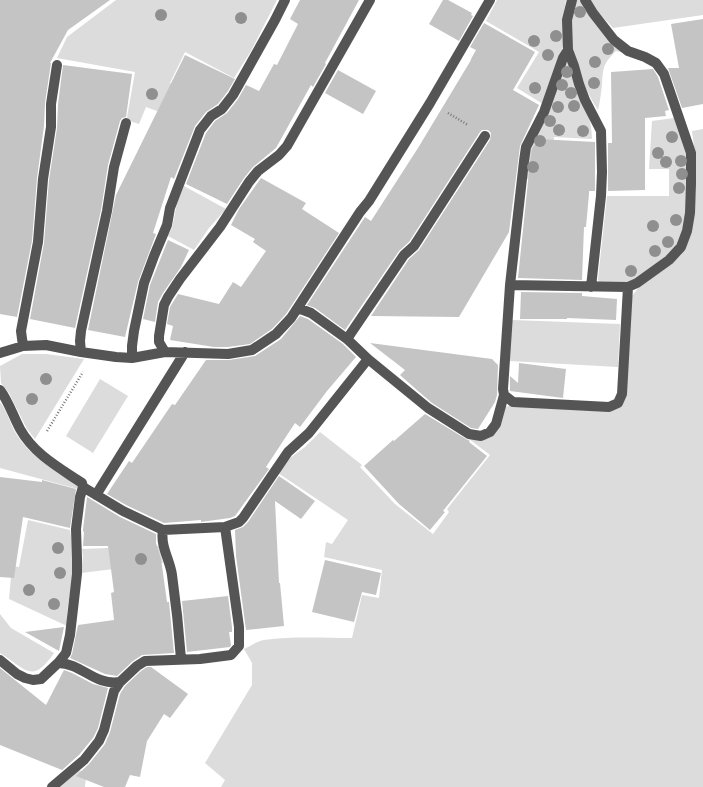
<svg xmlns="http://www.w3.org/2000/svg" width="703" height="787" font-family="'DM Sans',sans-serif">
  <rect width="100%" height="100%" fill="#fff"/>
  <path fill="#dcdcdc" d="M 116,0 L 277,0 L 251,51 L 234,78 L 185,52 L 170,83 L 212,104 L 205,112 L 195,125 L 146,107 L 139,124 L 130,121 L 127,117 L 135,72 L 57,58 L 67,37 Z
    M 497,0 L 566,0 L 563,19 L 563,46 L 543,104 L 517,88 L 539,52 L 486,21 Z
    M 574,0 L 582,0 L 628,54 L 616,51 C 603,64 603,67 602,85 C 601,93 600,102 598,110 C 583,87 568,50 570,22 C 570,15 573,7 574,0 Z
    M 590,0 L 703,0 L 703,15 L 613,28 L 598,12 Z
    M 567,62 L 569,63 C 578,87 592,114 592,139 L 554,137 L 551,178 L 527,179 L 527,161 L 530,149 Z
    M 674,118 L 687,154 L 688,183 L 684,229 L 678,244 L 665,257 L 641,276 L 627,283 L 599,282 L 598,279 L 607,196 L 669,196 L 669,169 L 649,169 L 652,121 Z
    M 703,129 L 703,787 L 221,787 L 225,780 L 205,763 L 252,685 L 252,663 L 244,649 C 251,646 257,641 264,640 C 291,636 325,638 352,638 L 362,595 L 379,598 L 382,570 L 324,557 L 326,542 L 332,544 L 348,520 L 278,473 L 290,458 L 305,447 L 320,432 L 362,465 L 360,467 L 395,504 L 433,534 L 449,512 L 447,509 L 490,455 L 460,432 L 483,439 L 505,407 L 509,406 L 609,410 L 616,408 L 632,296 L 638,288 L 671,264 L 694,214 L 696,186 L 695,154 L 692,131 Z
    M 184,186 L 226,209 L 209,228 L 194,250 L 168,236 L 172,228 L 177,203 Z
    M 512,320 L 620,324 L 618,367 L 509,361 Z
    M 22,354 L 46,354 L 84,359 L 35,439 L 27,429 L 9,393 L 1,383 L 0,366 Z
    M 100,379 L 128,396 L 93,453 L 66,436 Z
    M 0,402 C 7,411 10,423 15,432 C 30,457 55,471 79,486 L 78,489 L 0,468 Z
    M 28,520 L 70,530 C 73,546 74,564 72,580 C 70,595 66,610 67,626 L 9,599 L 12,566 L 19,567 Z
    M 159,546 L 163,563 L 81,573 L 83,557 L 82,549 Z
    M 0,614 L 11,628 L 54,653 C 32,685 26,669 0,653 Z
    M 78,770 L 82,771 L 86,777 L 85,787 L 58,787 Z"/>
  <path fill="#c4c4c4" d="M 0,0 L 110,0 L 68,30 L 50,63 L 51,63 L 45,103 L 44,126 L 37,178 L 32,241 L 17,317 L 0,314 Z
    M 300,0 L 359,0 L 325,63 L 326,64 L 313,87 L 311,85 L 276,148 L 253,167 L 244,178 L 227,204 L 186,184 L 206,133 L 215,121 L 227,113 L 238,99 L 246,85 L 259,91 L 274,64 L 277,65 L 298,24 L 290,19 Z
    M 443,0 L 448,0 L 472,13 L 471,15 L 473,16 L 459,41 L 429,24 Z
    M 703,19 L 703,104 L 682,108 L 668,68 L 679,68 L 671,24 Z
    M 484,23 L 535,52 L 513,90 L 539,105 L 520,146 L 509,232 L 459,317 L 371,316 L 409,259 L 419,250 L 490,140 L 491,133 L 488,130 L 482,130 L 480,132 L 409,242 L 399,251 L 345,330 L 315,308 L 307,305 L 365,217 L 371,221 L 418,148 L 471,60 L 471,59 L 476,50 L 470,47 Z
    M 185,55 L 235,79 L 228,91 L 218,104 L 206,112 L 195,126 L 174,179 L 171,177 L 153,233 L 156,234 L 138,282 L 125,337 L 88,330 L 116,195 Z
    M 63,65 L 132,74 L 126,117 L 122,118 L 120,121 L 108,165 L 101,210 L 75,328 L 30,319 L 44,243 L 49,180 L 57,128 L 58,104 Z
    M 653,69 L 658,77 L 669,110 L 665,111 L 666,116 L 645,118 L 645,190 L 608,191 L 608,143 L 612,143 L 611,72 Z
    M 338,70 L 376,91 L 363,114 L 325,93 Z
    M 538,139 L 595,142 L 595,191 L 589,191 L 589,194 L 586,227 L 584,227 L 582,280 L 518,278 L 530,162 L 532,149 Z
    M 261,178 L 306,203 L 302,209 L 339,233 L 286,314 L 272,329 L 250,344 L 228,347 L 214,347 L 170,340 L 173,326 L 167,324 L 170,307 L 178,294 L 219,304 L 233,282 L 241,287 L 266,251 L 253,242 L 255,239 L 231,225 L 239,209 Z
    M 168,240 L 189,250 L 181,267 L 163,293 L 158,302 L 155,322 L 143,319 L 150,285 Z
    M 521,292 L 582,293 L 582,296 L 617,299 L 616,320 L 567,318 L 567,319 L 520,319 Z
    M 300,316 L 308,319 L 343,344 L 356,357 L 327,391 L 300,427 L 295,423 L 266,467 L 269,469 L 235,516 L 230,518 L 208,521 L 201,522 L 201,520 L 164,523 L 126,505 L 107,494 L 129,461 L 132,463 L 172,404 L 175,405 L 206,360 L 229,360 L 255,356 L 281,339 Z
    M 370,343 L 492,359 L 498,365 L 497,395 L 495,402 L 478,429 L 471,428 L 432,403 L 418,391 L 400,375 L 405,370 Z
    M 519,363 L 566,369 L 563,398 L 510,391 L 510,376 L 518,383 Z
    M 425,414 L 466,439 L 470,441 L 469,442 L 487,456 L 443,511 L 445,512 L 430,530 L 399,504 L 364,466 L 393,440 L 394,441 Z
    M 279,476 L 315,501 L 301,519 L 275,501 L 279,583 L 280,583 L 284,626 L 246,630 L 236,556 L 235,530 L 243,527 L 248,522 Z
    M 0,477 L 42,482 L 42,480 L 76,489 L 70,528 L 23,517 L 14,578 L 0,577 Z
    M 87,497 L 120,517 L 156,534 L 156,543 L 161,559 L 167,602 L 169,602 L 174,653 L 142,655 L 133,661 L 117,676 L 105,674 L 70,658 L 72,654 L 78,625 L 114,620 L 111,593 L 114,592 L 108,546 L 83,546 L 84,532 L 83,531 L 83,529 Z
    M 325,560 L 381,573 L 376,595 L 362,592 L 354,622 L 312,612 Z
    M 228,596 L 232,627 L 232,632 L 229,632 L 231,645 L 230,647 L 187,652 L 182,601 Z
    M 64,627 L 59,651 L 25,632 Z
    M 147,667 L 151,667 L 188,694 L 170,718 L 164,714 L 147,741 L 140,777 L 130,775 L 125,787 L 104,787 L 76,776 L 89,764 L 105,744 L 110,732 L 120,694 L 125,686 L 141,671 Z
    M 0,668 L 46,705 L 64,670 L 72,673 L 93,684 L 108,688 L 98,728 L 93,738 L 79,755 L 62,770 L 0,745 Z"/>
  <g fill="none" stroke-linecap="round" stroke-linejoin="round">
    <path stroke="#777" stroke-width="2.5" stroke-dasharray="1 2" stroke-linecap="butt" d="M 448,113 L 468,125
      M 47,431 L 83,372"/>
    <path stroke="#555" stroke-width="10" d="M 572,0 L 567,20 L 568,50 L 574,66 L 579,84 L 585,100 L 601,131 L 602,172 L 601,196 L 591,287
      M 568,50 L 563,58 L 544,112 L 526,147 L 524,161 L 510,285 L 628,287 L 637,283 L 669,260 L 681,247 L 687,231 L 690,213 L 691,184 L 691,153 L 664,74 L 656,63 L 645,57 L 628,51 L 614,40 L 593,13 L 585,0
      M 510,285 L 503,389 L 504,395 L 513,402 L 609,407 L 618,403 L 622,394 L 628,287
      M 298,308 L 311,313 L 347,339 L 368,359 L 428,408 L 469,434 L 481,436 L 490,432 L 496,424 L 504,395
      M 347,339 L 404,255 L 414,246 L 485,136
      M 23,346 L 21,331 L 38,242 L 43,179 L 51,127 L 51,104 L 57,65
      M 81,352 L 80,341 L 81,331 L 107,211 L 114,167 L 126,123
      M 165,352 L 159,342 L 159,336 L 164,305 L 168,297 L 180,279 L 220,227 L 249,182 L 258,171 L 279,155 L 287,146 L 370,0
      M 0,353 L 23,346 L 46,345 L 81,352 L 116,357 L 132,358 L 165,352 L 228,354 L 252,350 L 276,334 L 291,318 L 360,212 L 369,201 L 430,103 L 490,0
      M 132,358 L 132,346 L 134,331 L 144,283 L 154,256 L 167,225 L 170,208 L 200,130 L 211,116 L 222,109 L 233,95 L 275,20 L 285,0
      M 0,390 C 9,402 13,416 20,429 C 34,454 58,467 82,483 L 83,487 L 80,497 L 76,529 L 77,558 L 77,574 L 70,635 L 66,653 L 58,663 L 41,679 L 33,680 L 25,678 L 17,674 L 0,660
      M 83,487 L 123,511 L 163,530 L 225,527 L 239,522 L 243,518 L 288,452 L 309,433 L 368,359
      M 96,495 L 185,352
      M 163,530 C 160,546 170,560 172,575 C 176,603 179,631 181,659
      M 58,663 C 82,663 94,686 120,682
      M 52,787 L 84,760 L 99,741 L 104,730 L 114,691 L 120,682 L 137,666 L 145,661 L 200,659 L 231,655 L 239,646 L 239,627 L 225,527"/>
  </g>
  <g fill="#8f8f8f">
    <circle cx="580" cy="12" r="6"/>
    <circle cx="161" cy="15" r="6"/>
    <circle cx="241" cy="18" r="6"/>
    <circle cx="556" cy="36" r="6"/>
    <circle cx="534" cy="41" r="6"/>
    <circle cx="608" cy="49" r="6"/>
    <circle cx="548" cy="55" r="6"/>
    <circle cx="595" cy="62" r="6"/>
    <circle cx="567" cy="72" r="6"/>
    <circle cx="594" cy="83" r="6"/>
    <circle cx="562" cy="85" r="6"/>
    <circle cx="535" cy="88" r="6"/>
    <circle cx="571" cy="93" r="6"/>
    <circle cx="152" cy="94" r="6"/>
    <circle cx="574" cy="106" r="6"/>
    <circle cx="558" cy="107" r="6"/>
    <circle cx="550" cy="121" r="6"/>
    <circle cx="559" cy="130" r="6"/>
    <circle cx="583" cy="131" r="6"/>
    <circle cx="672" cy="137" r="6"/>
    <circle cx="540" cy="141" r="6"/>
    <circle cx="658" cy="153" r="6"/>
    <circle cx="681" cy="161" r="6"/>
    <circle cx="666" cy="162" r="6"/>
    <circle cx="533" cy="167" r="6"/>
    <circle cx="682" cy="174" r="6"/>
    <circle cx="679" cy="188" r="6"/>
    <circle cx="676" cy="220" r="6"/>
    <circle cx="653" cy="226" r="6"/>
    <circle cx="668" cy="242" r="6"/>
    <circle cx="655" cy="251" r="6"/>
    <circle cx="631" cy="271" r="6"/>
    <circle cx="46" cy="379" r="6"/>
    <circle cx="32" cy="399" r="6"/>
    <circle cx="58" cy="548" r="6"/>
    <circle cx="141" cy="559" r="6"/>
    <circle cx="60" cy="573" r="6"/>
    <circle cx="29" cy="590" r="6"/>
    <circle cx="54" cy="604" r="6"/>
  </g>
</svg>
